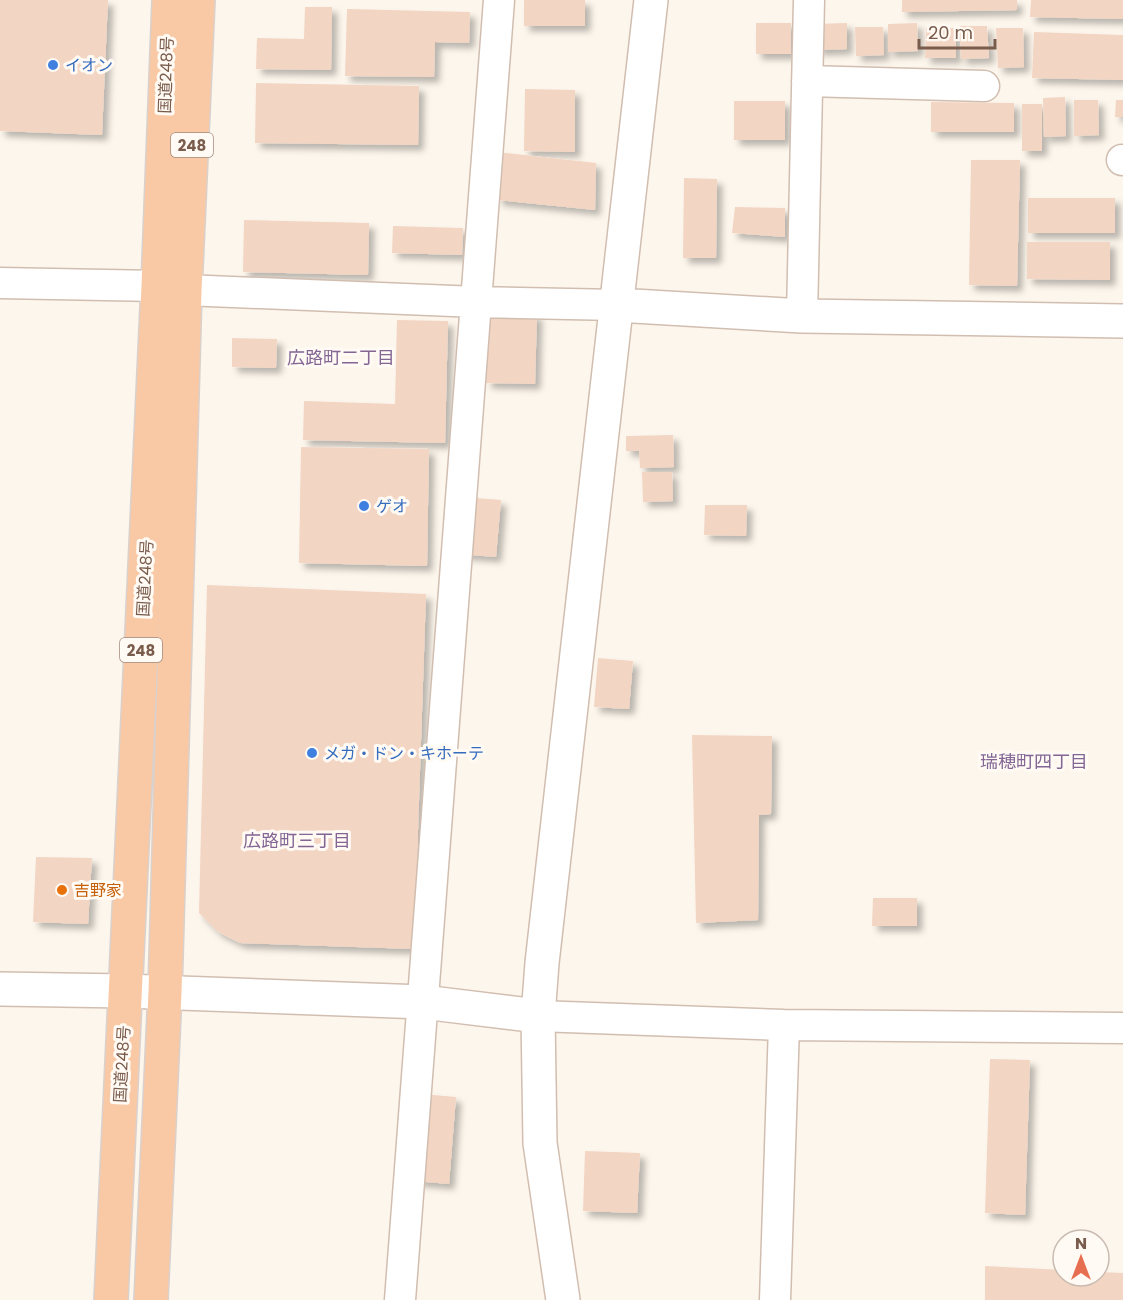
<svg xmlns="http://www.w3.org/2000/svg" width="1123" height="1300" font-family="Poppins,'Noto Sans JP',sans-serif">
  <defs>
    <filter id="shadow"><feDropShadow dx="5.5" dy="5.5" stdDeviation="3" flood-color="#0004"/></filter>
  </defs>
  <rect width="100%" height="100%" fill="#fdf6ec"/>
  <path fill="#f3d5c3" filter="url(#shadow)" d="M 0,0 L 108,0 L 102,135 L 0,131 Z
    M 524,0 L 585,0 L 585,26 L 524,26 Z
    M 902,0 L 1017,0 L 1017,10 L 902,12 Z
    M 1031,0 L 1123,0 L 1123,19 L 1030,17 Z
    M 305,7 L 332,7 L 331,70 L 256,69 L 257,38 L 304,39 Z
    M 347,9 L 470,12 L 469,43 L 435,42 L 434,77 L 345,76 Z
    M 756,23 L 791,23 L 791,54 L 756,54 Z
    M 847,23 L 847,49 L 816,50 L 816,24 Z
    M 917,23 L 918,51 L 888,52 L 888,24 Z
    M 960,26 L 987,26 L 989,58 L 961,59 Z
    M 855,27 L 883,27 L 884,55 L 856,56 Z
    M 926,28 L 956,28 L 956,58 L 925,58 Z
    M 996,28 L 1023,28 L 1024,67 L 998,68 Z
    M 1034,32 L 1123,35 L 1123,80 L 1032,78 Z
    M 256,83 L 419,86 L 418,145 L 255,143 Z
    M 525,89 L 575,90 L 575,152 L 524,151 Z
    M 1065,97 L 1066,136 L 1044,137 L 1043,98 Z
    M 1074,100 L 1098,100 L 1099,135 L 1074,136 Z
    M 1116,100 L 1123,100 L 1123,117 L 1115,117 Z
    M 734,101 L 785,101 L 785,140 L 734,140 Z
    M 931,102 L 1014,103 L 1014,132 L 931,132 Z
    M 1022,104 L 1042,104 L 1042,151 L 1022,151 Z
    M 497,152 L 596,163 L 595,210 L 497,200 Z
    M 971,160 L 1020,160 L 1017,286 L 969,285 Z
    M 684,178 L 717,179 L 716,258 L 683,258 Z
    M 1028,198 L 1115,198 L 1115,233 L 1028,233 Z
    M 735,207 L 785,208 L 785,237 L 732,233 Z
    M 244,220 L 369,223 L 368,275 L 243,272 Z
    M 393,226 L 463,228 L 462,255 L 392,253 Z
    M 1027,242 L 1110,242 L 1110,280 L 1027,279 Z
    M 488,313 L 537,314 L 535,384 L 486,383 Z
    M 397,320 L 448,321 L 445,443 L 303,440 L 304,401 L 395,404 Z
    M 232,338 L 277,339 L 276,368 L 232,367 Z
    M 673,435 L 674,467 L 640,468 L 639,451 L 626,451 L 626,436 Z
    M 301,447 L 429,449 L 427,566 L 299,563 Z
    M 642,472 L 672,472 L 673,501 L 643,502 Z
    M 463,497 L 501,500 L 496,557 L 458,554 Z
    M 705,505 L 747,505 L 746,536 L 704,535 Z
    M 207,585 L 426,594 L 414,949 L 240,943 L 218,932 L 199,913 Z
    M 598,658 L 633,661 L 629,709 L 594,707 Z
    M 692,735 L 772,736 L 771,814 L 759,815 L 758,920 L 696,923 Z
    M 36,857 L 92,858 L 88,924 L 33,922 Z
    M 873,898 L 917,898 L 917,926 L 872,926 Z
    M 990,1059 L 1030,1060 L 1025,1215 L 985,1213 Z
    M 422,1094 L 456,1097 L 449,1184 L 415,1181 Z
    M 585,1151 L 640,1153 L 637,1213 L 583,1211 Z
    M 985,1266 L 1063,1270 L 1063,1276 L 1099,1276 L 1099,1272 L 1123,1273 L 1123,1300 L 985,1300 Z"/>
  <g fill="none" stroke-linecap="round" stroke-linejoin="round">
    <defs>
      <path id="minor" d="M 807,81 L 984,86
        M 1122,160 L 1123,160
        M 0,283 L 158,286
        M 185,290 L 477,302 L 617,305
        M 802,316 L 809,0
        M 538,1016 L 784,1025 L 1123,1028
        M 400,1300 L 499,0
        M 775,1300 L 784,1025"/>
      <path id="tertiary" d="M 617,305 L 802,316 L 1123,321
        M 0,989 L 125,991 L 423,1002 L 538,1016
        M 563,1300 L 540,1143 L 538,1016 L 542,963 L 651,0"/>
      <path id="trunk" d="M 111,1300 L 158,286 L 169,0
        M 151,1300 L 165,992 L 185,290 L 198,0"/>
    </defs>
    <use href="#minor" stroke="#d1beb0" stroke-width="33"/>
    <use href="#tertiary" stroke="#d1beb0" stroke-width="36"/>
    <use href="#trunk" stroke="#dad1cd" stroke-width="36"/>
    <use href="#minor" stroke="#fff" stroke-width="30"/>
    <use href="#tertiary" stroke="#fff" stroke-width="33"/>
    <use href="#trunk" stroke="#f9c8a4" stroke-width="33"/>
  </g>
  <g fill="#3f7fe0" stroke="#fffaf3" stroke-width="2">
    <circle cx="53" cy="65" r="6"/>
    <circle cx="364" cy="506" r="6"/>
    <circle cx="312" cy="753" r="6"/>
  </g>
  <circle fill="#e8710a" stroke="#fffaf3" stroke-width="2" cx="62" cy="890" r="6"/>
  <g text-anchor="middle" dominant-baseline="central" stroke-width="6" stroke-linejoin="round" paint-order="stroke">
    <g fill="#fffaf3" stroke="#a28b7f" stroke-width="1.5">
      <rect x="171" y="133" width="42" height="24" rx="4.5"/>
      <rect x="120" y="638" width="42" height="24" rx="4.5"/>
    </g>
    <g font-size="15" font-weight="bold" fill="#7a5c4d">
      <text x="192" y="145">248</text>
      <text x="141" y="650">248</text>
    </g>
    <g font-size="16" fill="#366cbe" stroke="#fffaf3" text-anchor="start">
      <text x="65" y="65">イオン</text>
      <text x="376" y="506">ゲオ</text>
      <text x="324" y="753">メガ・ドン・キホーテ</text>
    </g>
    <g font-size="16" fill="#7a5c4d" stroke="#fffaf3">
      <text transform="translate(166 75) rotate(-88)">国道248号</text>
      <text transform="translate(145 578) rotate(-87)">国道248号</text>
      <text transform="translate(122 1064) rotate(-87)">国道248号</text>
    </g>
    <g font-size="16" fill="#c56008" stroke="#fffaf3" text-anchor="start">
      <text x="74" y="890">吉野家</text>
    </g>
    <g font-size="18" fill="#846695" stroke="#fffaf3">
      <text x="341" y="357">広路町二丁目</text>
      <text x="1034" y="761">瑞穂町四丁目</text>
      <text x="297" y="840">広路町三丁目</text>
    </g>
  </g>
  <g transform="translate(1081 1258)"><circle r="28" fill="#fffaf3" stroke="#cabbb1" stroke-width="1.5"/>
  <path d="M0-4.5L10 22L0 15L-10 22Z" fill="#e76f51"/>
  <text y="-9" font-size="16" font-weight="bold" text-anchor="middle" fill="#7a5c4d">N</text>
  </g>
  <path d="M919 39v9h76v-9" fill="none" stroke="#7a5c4d" stroke-width="3"/>
  <text x="928" y="39" font-size="18" fill="#7a5c4d" stroke="#fffaf3" stroke-width="4.5" paint-order="stroke">20 m</text>
</svg>
